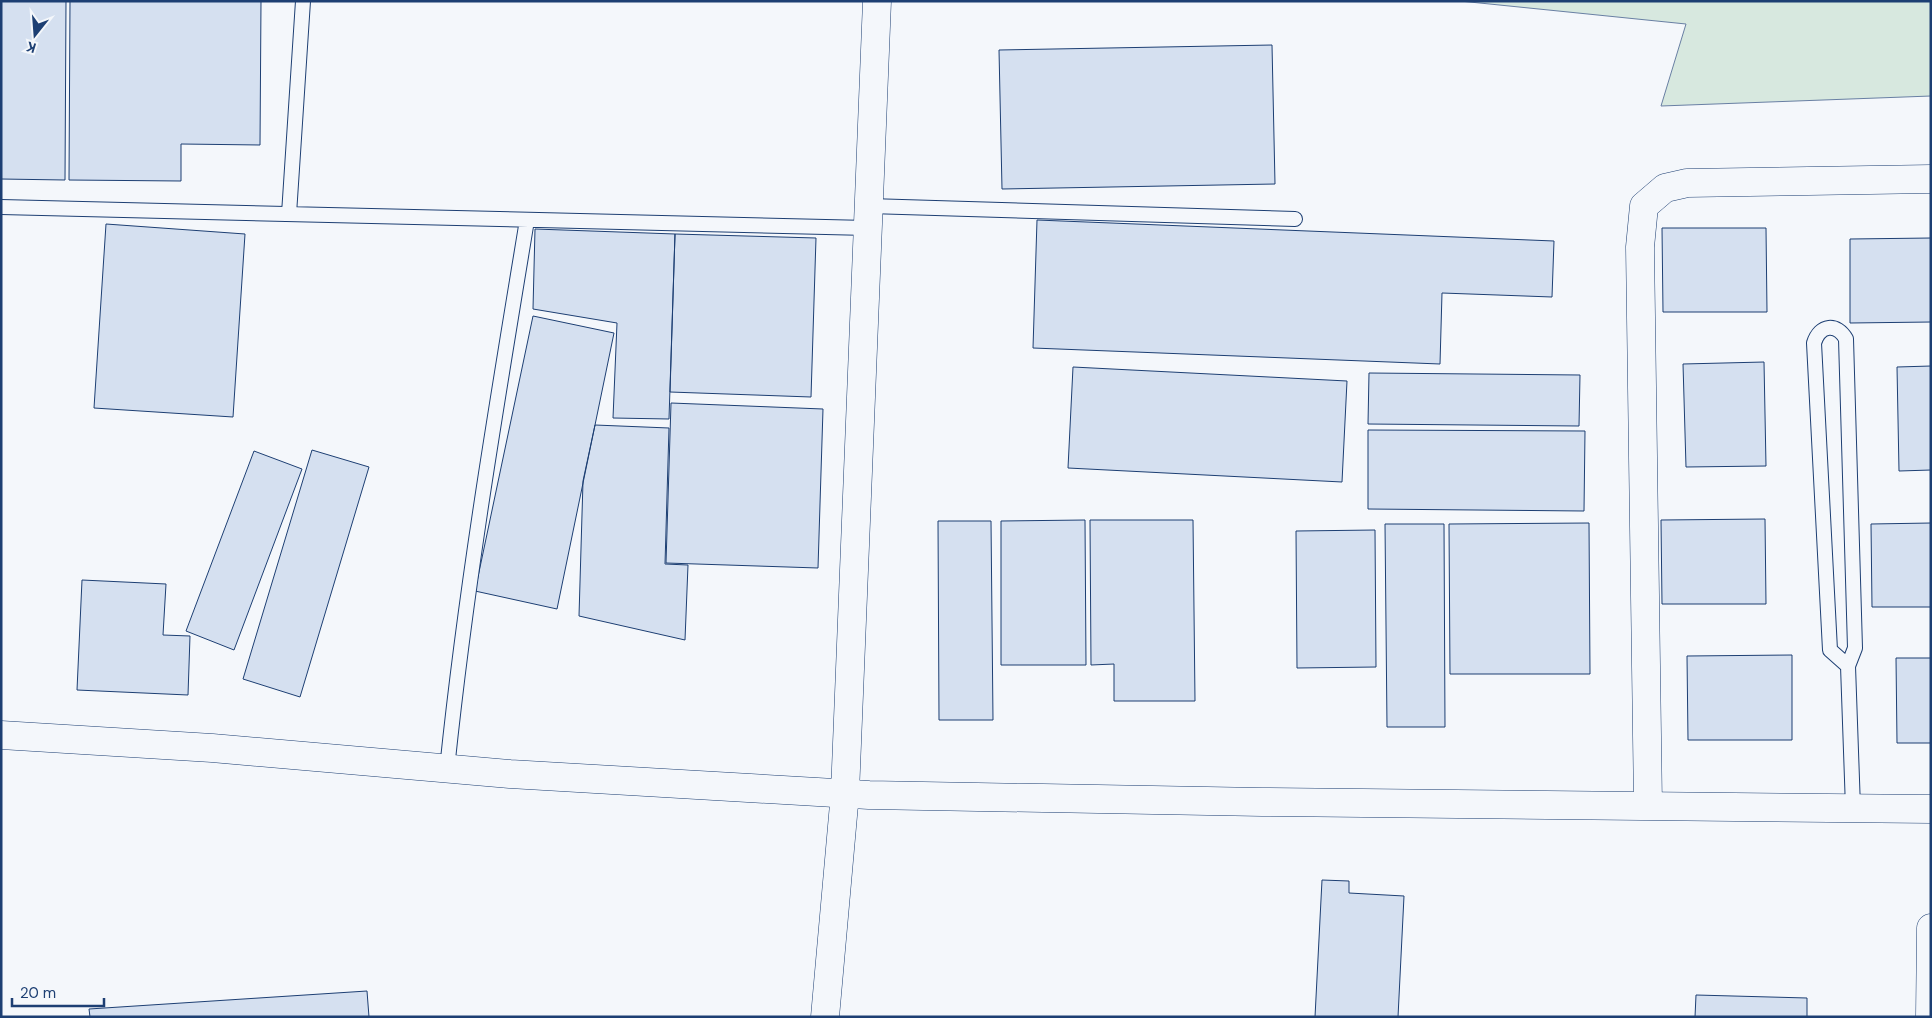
<svg xmlns="http://www.w3.org/2000/svg" width="1932" height="1018" font-family="'DM Sans',sans-serif">
  <rect width="100%" height="100%" fill="#f4f7fb"/>
  <path fill="#d7e8df" stroke="#687fa3" d="M 1460,1 L 1931,1 L 1931,96 L 1661,106 L 1686,24 Z"/>
  <path fill="#d5e0f0" stroke="#1d3f73" d="M 1,1 L 66,1 L 65,180 L 1,179 Z
    M 70,1 L 261,1 L 260,145 L 181,144 L 181,181 L 69,180 Z
    M 1272,45 L 1275,184 L 1002,189 L 999,50 Z
    M 1037,220 L 1554,241 L 1552,297 L 1442,293 L 1440,364 L 1033,348 Z
    M 106,224 L 245,234 L 233,417 L 94,408 Z
    M 1662,228 L 1766,228 L 1767,312 L 1663,312 Z
    M 535,229 L 675,234 L 669,419 L 613,418 L 617,323 L 533,309 Z
    M 675,234 L 816,238 L 811,397 L 670,392 Z
    M 1931,238 L 1931,322 L 1850,323 L 1850,239 Z
    M 533,316 L 614,333 L 557,609 L 475,591 Z
    M 1764,362 L 1766,466 L 1686,467 L 1683,364 Z
    M 1931,366 L 1931,470 L 1899,471 L 1897,367 Z
    M 1073,367 L 1347,381 L 1342,482 L 1068,468 Z
    M 1369,373 L 1580,375 L 1579,426 L 1368,424 Z
    M 671,403 L 823,409 L 818,568 L 666,563 Z
    M 595,425 L 669,428 L 665,564 L 688,565 L 685,640 L 579,616 L 583,481 Z
    M 1368,430 L 1585,431 L 1584,511 L 1368,509 Z
    M 312,450 L 369,467 L 300,697 L 243,679 Z
    M 254,451 L 302,469 L 234,650 L 186,631 Z
    M 1765,519 L 1766,604 L 1662,604 L 1661,520 Z
    M 1085,520 L 1086,665 L 1001,665 L 1001,521 Z
    M 1090,520 L 1193,520 L 1195,701 L 1114,701 L 1114,664 L 1091,665 Z
    M 938,521 L 991,521 L 993,720 L 939,720 Z
    M 1589,523 L 1590,674 L 1450,674 L 1449,524 Z
    M 1931,523 L 1931,607 L 1872,607 L 1871,524 Z
    M 1385,524 L 1444,524 L 1445,727 L 1387,727 Z
    M 1375,530 L 1376,667 L 1297,668 L 1296,531 Z
    M 82,580 L 166,584 L 163,635 L 190,636 L 188,695 L 77,690 Z
    M 1792,655 L 1792,740 L 1688,740 L 1687,656 Z
    M 1896,658 L 1931,658 L 1931,743 L 1897,743 Z
    M 1322,880 L 1349,881 L 1349,893 L 1404,896 L 1398,1017 L 1315,1017 Z
    M 367,991 L 369,1017 L 90,1017 L 89,1009 Z
    M 1696,995 L 1807,998 L 1807,1017 L 1695,1017 Z"/>
  <g fill="none" stroke-linecap="round" stroke-linejoin="round">
    <defs>
      <path id="service" d="M 869,206 L 1295,219
        M 1,207 L 868,228
        M 289,214 L 303,1
        M 1848,666 L 1830,650 L 1814,343 C 1820,324 1837,323 1846,339 L 1855,648 L 1848,666 L 1853,808
        M 447,769 C 466,585 497,402 527,220"/>
      <path id="minor" d="M 1648,805 L 1640,247 L 1644,206 L 1665,188 L 1687,183 L 1931,179
        M 1930,1017 L 1931,928"/>
      <path id="tertiary" d="M 1,735 L 212,748 L 510,774 L 869,795 L 1262,802 L 1931,809
        M 825,1017 L 845,793 L 877,1"/>
    </defs>
    <use href="#service" stroke="#1d3f73" stroke-width="16"/>
    <use href="#minor" stroke="#1d3f73" stroke-width="29"/>
    <use href="#tertiary" stroke="#1d3f73" stroke-width="29"/>
    <use href="#service" stroke="#f4f7fb" stroke-width="14"/>
    <use href="#minor" stroke="#f4f7fb" stroke-width="28"/>
    <use href="#tertiary" stroke="#f4f7fb" stroke-width="28"/>
  </g>
  <rect width="1932" height="1018" fill="none" stroke="#1d3f73" stroke-width="5"/>
  <g transform="translate(35 35) rotate(197)" stroke="#f4f7fb" stroke-width="4" paint-order="stroke">
  <path d="M0-4L9 19L0 12L-9 19Z" fill="#1d3f73"/>
  <text y="-8" font-size="14" font-weight="bold" text-anchor="middle" fill="#1d3f73">K</text>
  </g>
  <path d="M12 998v8h92v-8" fill="none" stroke="#1d3f73" stroke-width="2.5"/>
  <text x="20" y="998" font-size="15" fill="#1d3f73" stroke="#f4f7fb" stroke-width="4" paint-order="stroke">20 m</text>
</svg>
